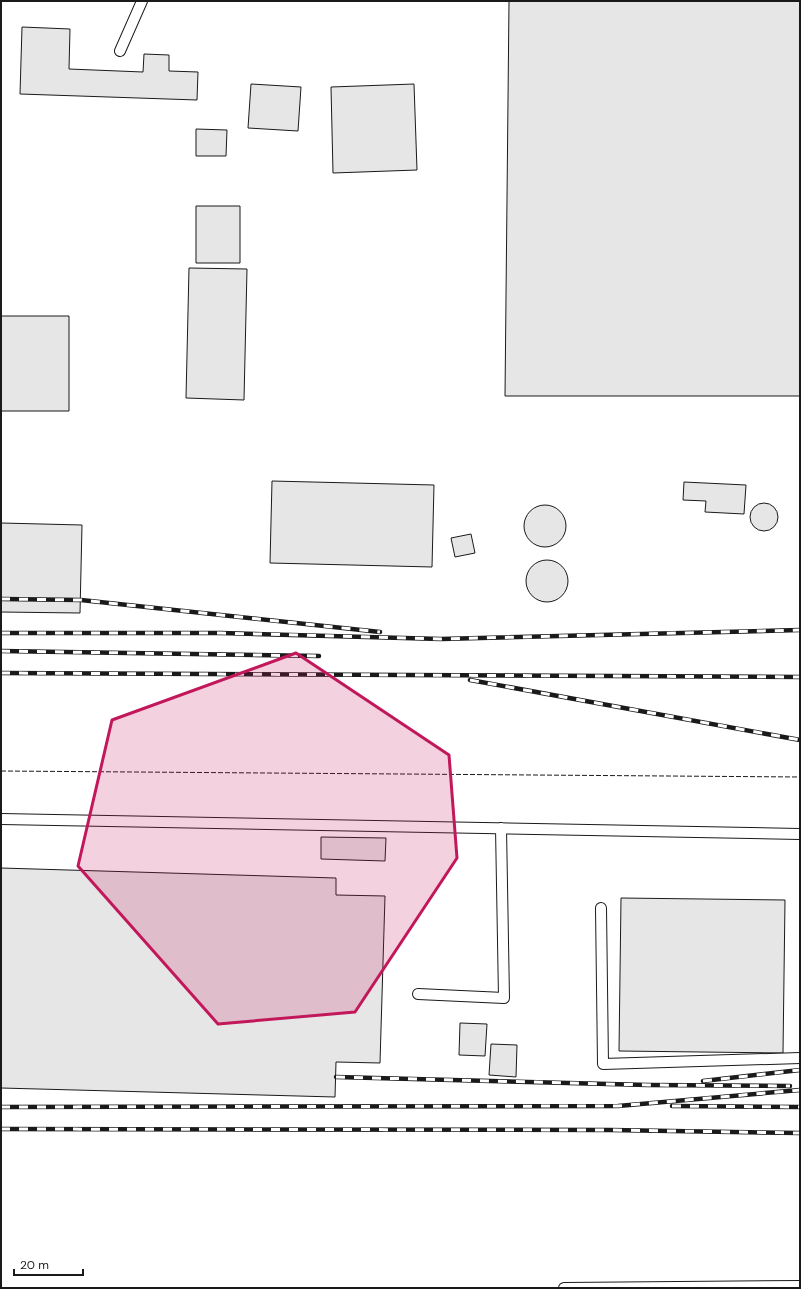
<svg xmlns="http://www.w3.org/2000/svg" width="801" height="1289" font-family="'DM Sans',sans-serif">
  <rect width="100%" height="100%" fill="#fff"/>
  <path fill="#e6e6e6" stroke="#1a1a1a" d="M 509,1 L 800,1 L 800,396 L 505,396 Z
    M 22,27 L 70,29 L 69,69 L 143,72 L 144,54 L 169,55 L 169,71 L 198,72 L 197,100 L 20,94 Z
    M 251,84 L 301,87 L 298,131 L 248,128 Z
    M 414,84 L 417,170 L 333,173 L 331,87 Z
    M 196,129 L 227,130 L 226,156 L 196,156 Z
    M 196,206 L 240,206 L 240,263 L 196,263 Z
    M 189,268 L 247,269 L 244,400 L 186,398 Z
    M 1,316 L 69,316 L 69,411 L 1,411 Z
    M 272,481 L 434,485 L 432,567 L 270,563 Z
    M 684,482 L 746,485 L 744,514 L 705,512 L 706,501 L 683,500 Z
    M750 517a14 14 0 1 1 28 0a14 14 0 1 1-28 0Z
    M524 526a21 21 0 1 1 42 0a21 21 0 1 1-42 0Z
    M 1,523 L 82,525 L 80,613 L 1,612 Z
    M 471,534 L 475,553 L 455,557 L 451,538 Z
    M526 581a21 21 0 1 1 42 0a21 21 0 1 1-42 0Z
    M 321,837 L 386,838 L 385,861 L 321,859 Z
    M 1,868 L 336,878 L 336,895 L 385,896 L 380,1063 L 336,1062 L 335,1097 L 1,1088 Z
    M 621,898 L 785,900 L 783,1053 L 619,1051 Z
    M 460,1023 L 487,1024 L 485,1056 L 459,1055 Z
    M 491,1044 L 517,1045 L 516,1077 L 489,1075 Z"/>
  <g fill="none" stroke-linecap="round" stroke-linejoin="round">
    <defs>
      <path id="service" d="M 120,51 L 142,1
        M 1,819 L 800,834
        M 601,908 L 603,1064 L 800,1058
        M 418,994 L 504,998 L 501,828
        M 564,1288 L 800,1286"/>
    </defs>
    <use href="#service" stroke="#1a1a1a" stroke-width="12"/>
    <use href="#service" stroke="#fff" stroke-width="10"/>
    <defs>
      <path id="rail" d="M 1,599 L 81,600 L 380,632
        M 1,633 L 221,633 L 441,639 L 800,630
        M 1,651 L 319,656
        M 1,673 L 800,677
        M 470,680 L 800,740
        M 336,1077 L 648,1085 L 790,1086
        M 703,1081 L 800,1070
        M 672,1106 L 800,1107
        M 1,1107 L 618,1106 L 800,1090
        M 1,1129 L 610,1130 L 800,1133"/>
    </defs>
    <use href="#rail" stroke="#1a1a1a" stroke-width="4.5"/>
    <use href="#rail" stroke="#fff" stroke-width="3" stroke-dasharray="9" stroke-linecap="butt"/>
    <path stroke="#1a1a1a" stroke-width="1" stroke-dasharray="5 2" stroke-linecap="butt" d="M 1,771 L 800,777"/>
  </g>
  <path fill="#c2185b" fill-opacity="0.2" stroke="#c2185b" stroke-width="3" stroke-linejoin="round" d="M 296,653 L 449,755 L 457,858 L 355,1012 L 218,1024 L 78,866 L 112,720 Z"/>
  <rect width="801" height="1289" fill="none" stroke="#1a1a1a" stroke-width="4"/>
  <path d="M14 1269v6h69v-6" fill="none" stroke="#1a1a1a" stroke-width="2"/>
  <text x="20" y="1269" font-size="12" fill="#1a1a1a" stroke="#ffffff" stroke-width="3" paint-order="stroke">20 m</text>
</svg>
